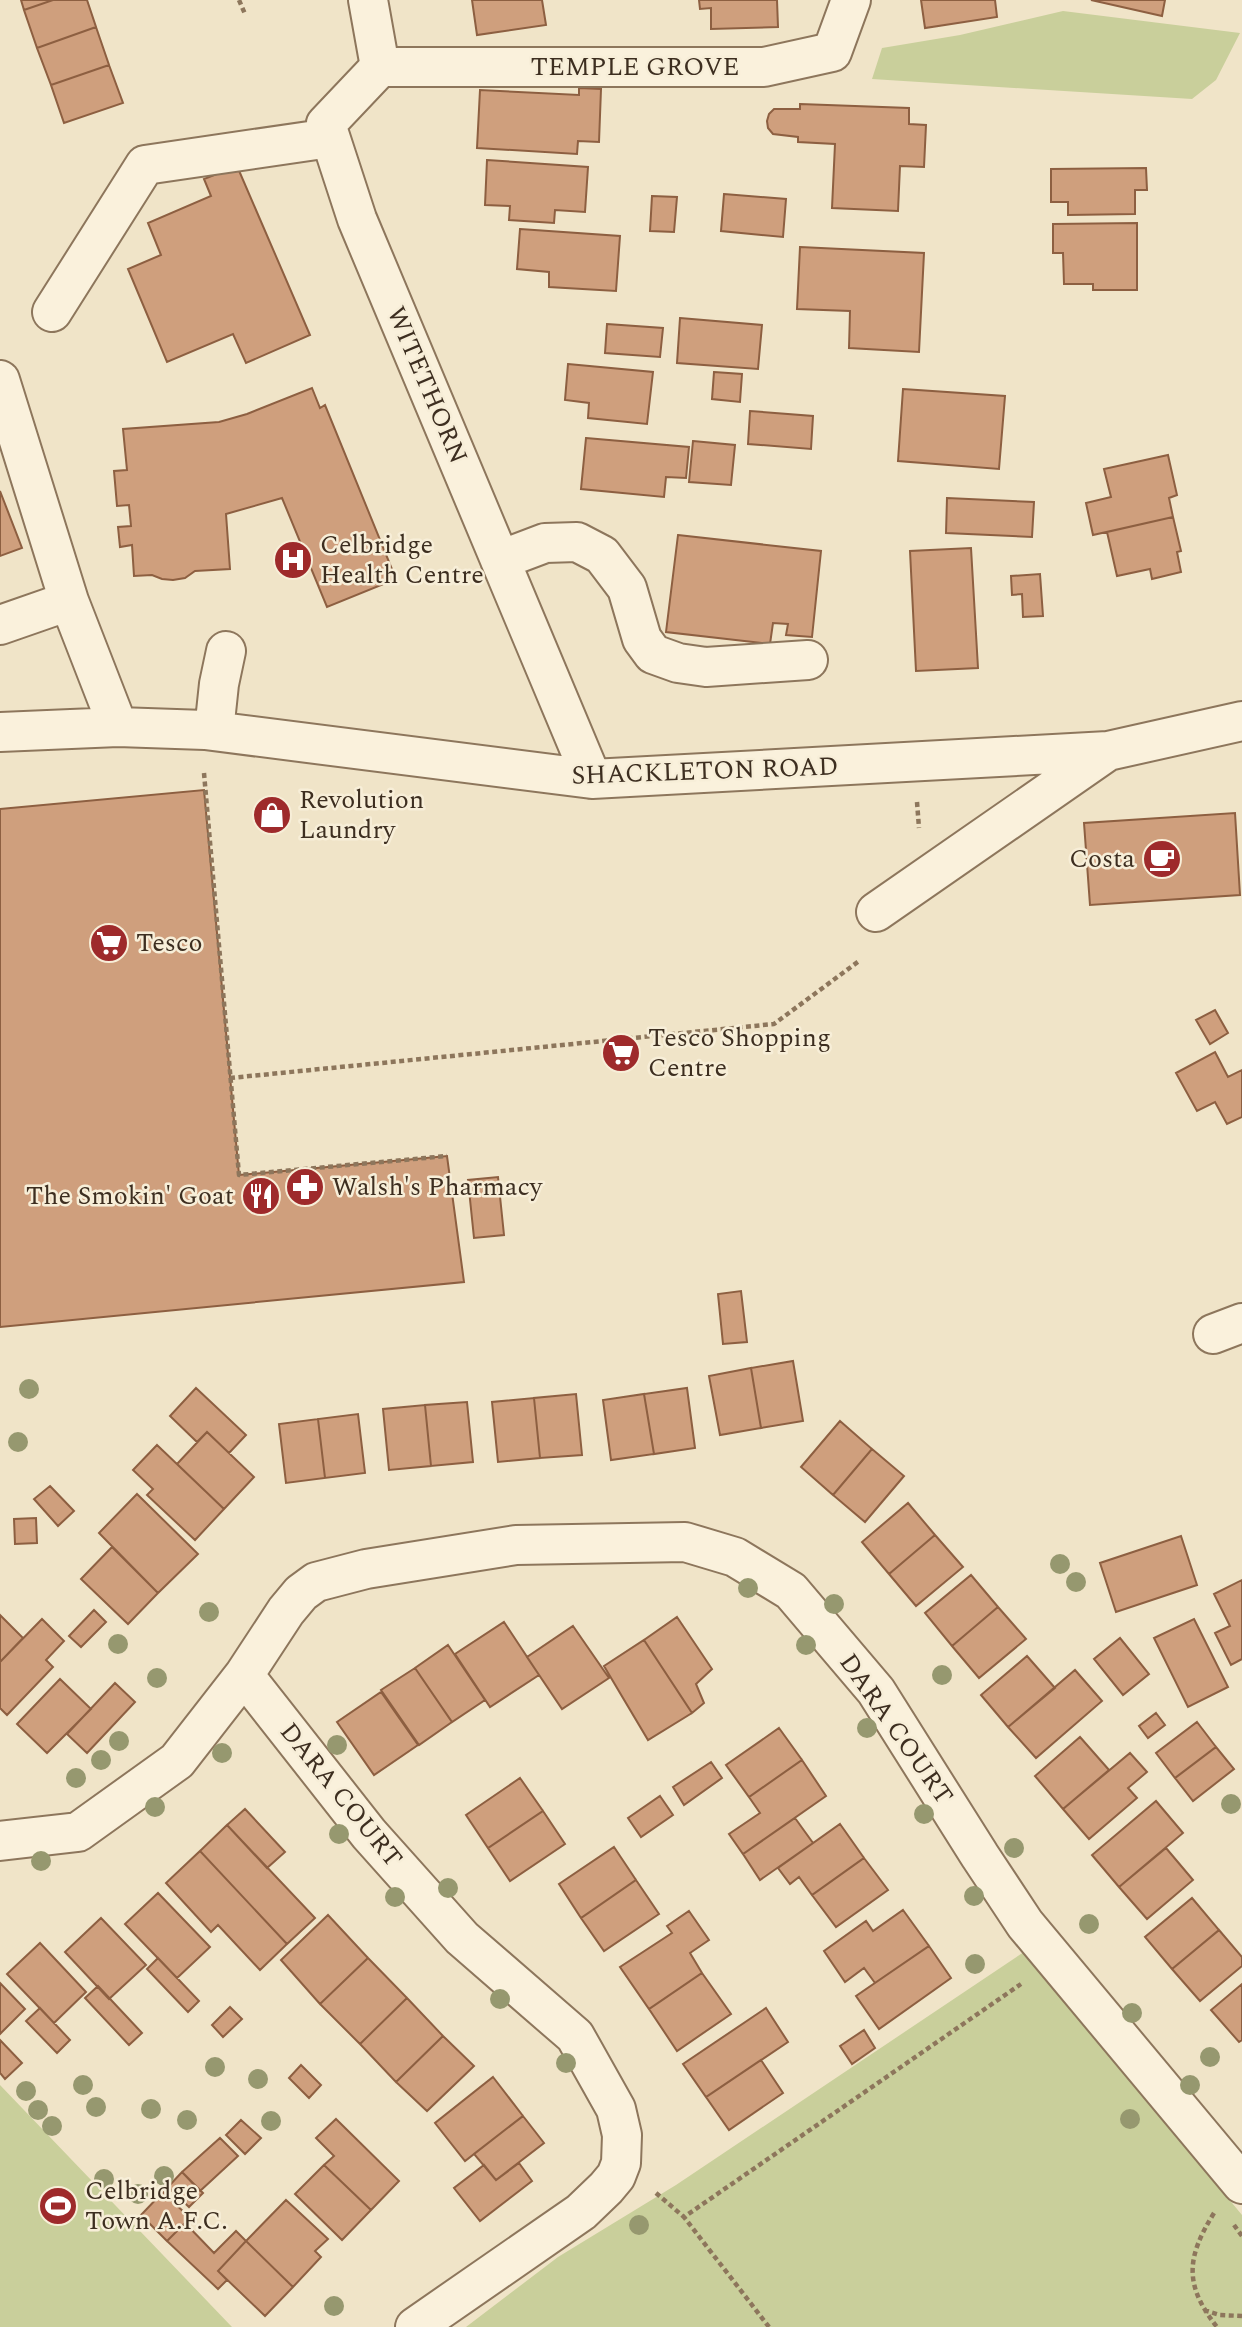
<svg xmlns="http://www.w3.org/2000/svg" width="1242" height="2327" font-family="Spectral,serif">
  <rect width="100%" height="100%" fill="#f0e4c8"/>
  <path fill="#c9cf9b" d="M 1063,11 L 1240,33 L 1216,80 L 1192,99 L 872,79 L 882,48 L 960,35 Z
    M 1024,1952 L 1242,2215 L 1242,2327 L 466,2327 L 558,2257 L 676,2185 Z
    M 0,2085 L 232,2327 L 0,2327 Z"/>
  <path fill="#cf9f7d" stroke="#8d5f41" stroke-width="2" d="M 21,0 L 53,0 L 24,10 Z
    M 53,0 L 87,0 L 96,27 L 37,48 L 24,10 Z
    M 472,0 L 542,0 L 546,25 L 477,35 Z
    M 699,0 L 777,0 L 778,27 L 711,29 L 711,8 L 700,9 Z
    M 921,0 L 995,0 L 997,17 L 925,28 Z
    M 1091,0 L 1165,0 L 1162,16 Z
    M 96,27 L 109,65 L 51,85 L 37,48 Z
    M 109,65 L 123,103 L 64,123 L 51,85 Z
    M 579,88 L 601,89 L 599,142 L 578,141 L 577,154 L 477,148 L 480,90 L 579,95 Z
    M 800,104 L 909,108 L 909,124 L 926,125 L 924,167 L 900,166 L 898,211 L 832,208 L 835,144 L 798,142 L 798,137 L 773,134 L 768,128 L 767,121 L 769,114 L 774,109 L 800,109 Z
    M 487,160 L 588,167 L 585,212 L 555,210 L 554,223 L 509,220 L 510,206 L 485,205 Z
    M 237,166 L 310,335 L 246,363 L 233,334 L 167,362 L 128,269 L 161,255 L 148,223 L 211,196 L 204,179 Z
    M 1146,168 L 1147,190 L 1135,190 L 1135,214 L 1068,215 L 1068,202 L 1051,202 L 1051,169 Z
    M 724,194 L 786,199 L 783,237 L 721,231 Z
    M 652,196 L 677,197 L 674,232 L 650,231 Z
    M 1137,223 L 1137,290 L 1093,290 L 1093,284 L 1064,284 L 1063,253 L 1053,253 L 1053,224 Z
    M 520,229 L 620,236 L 616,291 L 549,287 L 549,272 L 517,269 Z
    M 800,247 L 924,253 L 919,352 L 849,348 L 850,311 L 797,309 Z
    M 680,318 L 762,325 L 758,369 L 677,363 Z
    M 607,324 L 663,328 L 660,357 L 605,353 Z
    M 568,364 L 653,372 L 647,424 L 588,418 L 589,403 L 565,400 Z
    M 714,372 L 742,374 L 740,402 L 712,399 Z
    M 312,388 L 320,408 L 325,405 L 396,579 L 327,607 L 282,498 L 226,514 L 230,569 L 195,571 L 185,578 L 173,580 L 162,579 L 152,575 L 134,576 L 132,545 L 120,547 L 118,527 L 131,526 L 129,505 L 117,506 L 114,471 L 127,470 L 123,429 L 219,422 L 247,414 Z
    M 903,389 L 1005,396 L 999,469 L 898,461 Z
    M 750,411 L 813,416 L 811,449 L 748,444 Z
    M 586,438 L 689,447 L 686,478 L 666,477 L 664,497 L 581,489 Z
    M 693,441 L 735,445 L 731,485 L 689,482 Z
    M 1168,455 L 1177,495 L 1169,498 L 1173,517 L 1093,535 L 1086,503 L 1111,497 L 1104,469 Z
    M 0,491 L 22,548 L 0,556 Z
    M 947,498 L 1034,502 L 1032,537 L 946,533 Z
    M 1173,517 L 1181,551 L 1177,552 L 1181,572 L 1152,579 L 1150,569 L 1117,576 L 1107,532 Z
    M 678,535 L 821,551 L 812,637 L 786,635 L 788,624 L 773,623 L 770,644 L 666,632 Z
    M 971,548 L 978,668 L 916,671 L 910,551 Z
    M 1040,574 L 1043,616 L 1023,617 L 1022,594 L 1012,595 L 1011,576 Z
    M 204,790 L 239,1175 L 447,1156 L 464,1282 L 0,1327 L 0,809 Z
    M 1235,813 L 1240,895 L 1090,905 L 1084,823 Z
    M 1215,1010 L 1228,1033 L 1210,1044 L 1196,1020 Z
    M 1215,1052 L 1228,1077 L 1242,1070 L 1242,1117 L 1227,1124 L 1215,1102 L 1197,1111 L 1176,1073 Z
    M 498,1177 L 504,1235 L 474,1238 L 468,1180 Z
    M 741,1291 L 747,1342 L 723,1344 L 718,1294 Z
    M 793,1361 L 803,1421 L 761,1428 L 751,1368 Z
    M 751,1368 L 761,1428 L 720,1435 L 709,1376 Z
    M 196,1388 L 246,1435 L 229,1453 L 207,1432 L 197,1442 L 170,1416 Z
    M 687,1388 L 695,1448 L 654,1454 L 644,1394 Z
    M 576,1394 L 582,1455 L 540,1458 L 534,1398 Z
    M 644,1394 L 654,1454 L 611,1460 L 603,1400 Z
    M 534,1398 L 540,1458 L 498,1462 L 492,1402 Z
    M 467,1402 L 473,1462 L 431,1466 L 425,1405 Z
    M 425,1405 L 431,1466 L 389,1470 L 383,1409 Z
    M 358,1414 L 365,1473 L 325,1478 L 318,1419 Z
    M 318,1419 L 325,1478 L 286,1483 L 279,1424 Z
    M 840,1421 L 872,1449 L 833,1495 L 801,1467 Z
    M 207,1432 L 254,1477 L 224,1509 L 177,1464 Z
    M 157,1445 L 224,1509 L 195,1540 L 147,1495 L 153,1489 L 133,1470 Z
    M 872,1449 L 904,1476 L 865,1522 L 833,1495 Z
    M 50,1486 L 74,1511 L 58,1526 L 34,1499 Z
    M 137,1494 L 198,1554 L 158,1593 L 99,1533 Z
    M 908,1503 L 935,1535 L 889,1574 L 862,1542 Z
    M 36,1518 L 37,1543 L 15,1544 L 14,1519 Z
    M 935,1535 L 963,1567 L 916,1606 L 889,1574 Z
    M 1181,1536 L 1197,1585 L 1116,1612 L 1100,1563 Z
    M 112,1547 L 158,1593 L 128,1624 L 81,1579 Z
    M 971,1575 L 998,1607 L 952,1646 L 925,1613 Z
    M 1242,1580 L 1242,1659 L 1231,1665 L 1215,1633 L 1230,1626 L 1214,1594 Z
    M 998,1607 L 1026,1639 L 979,1678 L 952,1646 Z
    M 94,1610 L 106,1622 L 81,1647 L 69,1636 Z
    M 0,1615 L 23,1638 L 0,1662 Z
    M 677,1617 L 712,1669 L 696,1684 L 704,1703 L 692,1713 L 644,1640 Z
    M 42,1619 L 64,1641 L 46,1660 L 53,1667 L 7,1715 L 0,1708 L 0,1662 Z
    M 1194,1619 L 1228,1687 L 1188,1707 L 1154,1638 Z
    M 504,1622 L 539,1675 L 490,1707 L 455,1654 Z
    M 573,1626 L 609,1678 L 562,1709 L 527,1657 Z
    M 1120,1638 L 1149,1674 L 1123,1695 L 1094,1659 Z
    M 644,1640 L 692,1713 L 648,1740 L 604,1666 Z
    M 448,1645 L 485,1700 L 452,1722 L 415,1668 Z
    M 1027,1656 L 1055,1688 L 1008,1727 L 981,1695 Z
    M 415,1668 L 452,1722 L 419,1745 L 381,1690 Z
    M 1075,1670 L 1102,1701 L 1036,1758 L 1008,1727 Z
    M 60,1679 L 91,1709 L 47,1753 L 17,1724 Z
    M 115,1683 L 135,1702 L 87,1753 L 67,1734 Z
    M 381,1692 L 418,1745 L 374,1775 L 337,1722 Z
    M 1156,1713 L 1165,1725 L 1148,1738 L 1139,1726 Z
    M 1197,1722 L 1216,1747 L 1175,1778 L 1156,1753 Z
    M 779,1728 L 802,1760 L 749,1797 L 726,1765 Z
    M 1080,1737 L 1109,1770 L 1063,1809 L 1035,1776 Z
    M 1216,1747 L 1234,1769 L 1193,1801 L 1175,1778 Z
    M 1130,1753 L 1147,1772 L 1128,1788 L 1137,1798 L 1089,1839 L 1063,1809 Z
    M 802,1760 L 826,1796 L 743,1854 L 729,1834 L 760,1813 L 749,1797 Z
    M 711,1762 L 722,1778 L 684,1805 L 673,1787 Z
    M 520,1778 L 543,1811 L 488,1848 L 466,1815 Z
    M 660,1796 L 673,1815 L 641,1837 L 628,1818 Z
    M 1156,1801 L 1183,1833 L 1119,1887 L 1092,1855 Z
    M 245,1809 L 285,1852 L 267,1868 L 227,1825 Z
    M 543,1811 L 565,1844 L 510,1881 L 488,1848 Z
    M 795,1818 L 813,1843 L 760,1880 L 743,1854 Z
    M 840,1824 L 864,1858 L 812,1895 L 799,1877 L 790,1884 L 778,1868 Z
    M 227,1825 L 315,1918 L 287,1944 L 200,1851 Z
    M 614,1847 L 636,1880 L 581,1918 L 559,1884 Z
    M 1166,1848 L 1193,1880 L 1147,1919 L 1119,1887 Z
    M 200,1851 L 287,1944 L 260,1970 L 218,1925 L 211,1932 L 166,1883 Z
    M 864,1858 L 888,1890 L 836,1927 L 812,1895 Z
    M 636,1880 L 659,1914 L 604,1951 L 581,1918 Z
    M 158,1893 L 210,1947 L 177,1978 L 125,1924 Z
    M 1192,1898 L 1219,1930 L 1172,1969 L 1145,1937 Z
    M 903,1910 L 929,1946 L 875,1983 L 864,1968 L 845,1982 L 824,1951 L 866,1921 L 873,1931 Z
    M 689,1911 L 709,1940 L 690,1953 L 702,1973 L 649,2009 L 620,1967 L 672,1933 L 667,1926 Z
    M 328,1915 L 368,1958 L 320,2004 L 281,1960 Z
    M 101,1918 L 146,1965 L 109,1999 L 65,1952 Z
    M 1219,1930 L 1242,1957 L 1242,1966 L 1200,2001 L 1172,1969 Z
    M 40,1943 L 86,1992 L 54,2023 L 7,1974 Z
    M 929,1946 L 951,1978 L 879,2029 L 856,1996 Z
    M 158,1958 L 199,2001 L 188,2012 L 147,1969 Z
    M 368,1958 L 407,1998 L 360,2044 L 320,2004 Z
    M 702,1973 L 731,2014 L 677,2051 L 649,2009 Z
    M 0,1983 L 25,2009 L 0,2034 Z
    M 1242,1984 L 1242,2040 L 1239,2042 L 1211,2010 Z
    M 98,1986 L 142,2033 L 129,2045 L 85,1998 Z
    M 407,1998 L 443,2036 L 396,2082 L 360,2044 Z
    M 230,2007 L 242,2019 L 223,2037 L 212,2025 Z
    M 40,2008 L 70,2040 L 57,2053 L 26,2021 Z
    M 766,2008 L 788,2042 L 706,2097 L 683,2064 Z
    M 864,2030 L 875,2048 L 852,2064 L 840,2046 Z
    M 443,2036 L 474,2066 L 427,2111 L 396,2082 Z
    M 0,2040 L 22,2063 L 5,2079 L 0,2073 Z
    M 761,2060 L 783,2093 L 729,2130 L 706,2097 Z
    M 301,2065 L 321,2085 L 309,2098 L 289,2078 Z
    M 493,2077 L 523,2116 L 465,2161 L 435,2123 Z
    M 523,2116 L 544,2143 L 496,2180 L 474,2154 Z
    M 336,2119 L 399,2181 L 371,2210 L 324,2165 L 334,2156 L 316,2138 Z
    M 241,2120 L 261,2138 L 245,2154 L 226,2135 Z
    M 220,2138 L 238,2156 L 200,2191 L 182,2172 Z
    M 519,2163 L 532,2181 L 480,2221 L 454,2188 L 484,2165 L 496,2180 Z
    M 324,2165 L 371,2210 L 342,2240 L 295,2194 Z
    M 182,2172 L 203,2193 L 189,2207 L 168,2187 Z
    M 163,2192 L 190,2218 L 167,2241 L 141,2215 Z
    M 286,2200 L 328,2239 L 315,2251 L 321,2257 L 293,2287 L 246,2241 Z
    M 185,2223 L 214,2253 L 236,2231 L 246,2241 L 218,2271 L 227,2280 L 218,2289 L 167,2241 Z
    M 246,2241 L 293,2287 L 265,2316 L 218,2271 Z"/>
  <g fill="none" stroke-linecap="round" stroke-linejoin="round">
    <defs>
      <path id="minor" d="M 368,0 L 380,67
        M 380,67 L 326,124 L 357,219 L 592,779
        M 380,67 L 764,67 L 832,52 L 851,0
        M 52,312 L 145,165 L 330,138
        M 0,380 L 69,601 L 118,727
        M 500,560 L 545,543 L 577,542 L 602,555 L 627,588 L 642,639 L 653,654 L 678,663 L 706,667 L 808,660
        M 0,625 L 69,601
        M 214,731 L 219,684 L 226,651
        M 0,732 L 118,727 L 205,730 L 592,779 L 1108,751 L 1242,721
        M 876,912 L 1108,751
        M 1213,1334 L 1242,1323
        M 244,1675 L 369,1834 L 462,1938 L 575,2036 L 616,2109 L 622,2135 L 621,2163 L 616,2176 L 606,2188 L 581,2212 L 415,2327
        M 0,1841 L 78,1832 L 177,1761 L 244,1675 L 286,1611 L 301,1593 L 316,1582 L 366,1569 L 516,1545 L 685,1542 L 735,1557 L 791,1591 L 876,1691 L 980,1856 L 1025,1924 L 1242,2184"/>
    </defs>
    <use href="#minor" stroke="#8d765c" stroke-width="42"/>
    <path stroke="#8d765c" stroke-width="4.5" stroke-dasharray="5 3.5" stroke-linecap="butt" d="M 239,0 L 245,14
      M 204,773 L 239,1175 L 447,1156
      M 917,802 L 919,828
      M 230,1078 L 774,1024 L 859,961
      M 656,2193 L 684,2217
      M 1214,2213 C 1186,2258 1184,2285 1217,2327
      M 1234,2225 L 1242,2236
      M 1204,2310 L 1220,2315 L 1242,2316
      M 769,2327 L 684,2217 L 1021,1984"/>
    <use href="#minor" stroke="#faf1dc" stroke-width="38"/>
  </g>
  <g fill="#96986f">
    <circle cx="29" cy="1389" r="10"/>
    <circle cx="18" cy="1442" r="10"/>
    <circle cx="1060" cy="1564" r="10"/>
    <circle cx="1076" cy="1582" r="10"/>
    <circle cx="748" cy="1588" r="10"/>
    <circle cx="834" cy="1604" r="10"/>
    <circle cx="209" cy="1612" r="10"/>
    <circle cx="118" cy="1644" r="10"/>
    <circle cx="806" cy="1645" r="10"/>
    <circle cx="942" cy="1675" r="10"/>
    <circle cx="157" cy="1678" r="10"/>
    <circle cx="867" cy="1728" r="10"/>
    <circle cx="119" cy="1741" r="10"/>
    <circle cx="337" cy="1745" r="10"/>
    <circle cx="222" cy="1753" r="10"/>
    <circle cx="101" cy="1760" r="10"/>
    <circle cx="76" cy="1778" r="10"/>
    <circle cx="1231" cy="1804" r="10"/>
    <circle cx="155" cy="1807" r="10"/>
    <circle cx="924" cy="1814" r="10"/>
    <circle cx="339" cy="1834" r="10"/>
    <circle cx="1014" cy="1848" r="10"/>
    <circle cx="41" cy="1861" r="10"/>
    <circle cx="448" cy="1888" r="10"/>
    <circle cx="974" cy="1896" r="10"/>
    <circle cx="395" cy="1897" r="10"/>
    <circle cx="1089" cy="1924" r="10"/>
    <circle cx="975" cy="1964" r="10"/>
    <circle cx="500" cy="1999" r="10"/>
    <circle cx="1132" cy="2013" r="10"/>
    <circle cx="1210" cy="2057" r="10"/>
    <circle cx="566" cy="2063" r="10"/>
    <circle cx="215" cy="2067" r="10"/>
    <circle cx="258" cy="2079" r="10"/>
    <circle cx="83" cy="2085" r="10"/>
    <circle cx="1190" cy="2085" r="10"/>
    <circle cx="26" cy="2091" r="10"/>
    <circle cx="96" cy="2107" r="10"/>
    <circle cx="151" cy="2109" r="10"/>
    <circle cx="38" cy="2110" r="10"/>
    <circle cx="1130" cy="2119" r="10"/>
    <circle cx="187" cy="2120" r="10"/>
    <circle cx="271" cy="2121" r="10"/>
    <circle cx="52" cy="2126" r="10"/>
    <circle cx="164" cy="2176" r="10"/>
    <circle cx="104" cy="2179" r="10"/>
    <circle cx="138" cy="2194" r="10"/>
    <circle cx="639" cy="2225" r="10"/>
    <circle cx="334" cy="2306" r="10"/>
  </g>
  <defs>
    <symbol id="hospital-disc" viewBox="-11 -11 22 22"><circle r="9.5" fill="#9e2a2b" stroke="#f7eed8"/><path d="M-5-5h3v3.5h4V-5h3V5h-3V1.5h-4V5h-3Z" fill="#fff"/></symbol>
    <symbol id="shop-disc" viewBox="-11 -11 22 22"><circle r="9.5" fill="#9e2a2b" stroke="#f7eed8"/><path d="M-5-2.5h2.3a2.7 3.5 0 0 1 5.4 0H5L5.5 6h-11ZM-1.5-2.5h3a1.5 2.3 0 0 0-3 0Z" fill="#fff"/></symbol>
    <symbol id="cafe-disc" viewBox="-11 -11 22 22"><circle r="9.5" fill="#9e2a2b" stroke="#f7eed8"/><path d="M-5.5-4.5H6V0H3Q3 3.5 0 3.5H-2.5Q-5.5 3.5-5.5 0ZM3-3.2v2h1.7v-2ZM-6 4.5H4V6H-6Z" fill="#fff"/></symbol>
    <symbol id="supermarket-disc" viewBox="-11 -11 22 22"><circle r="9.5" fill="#9e2a2b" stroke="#f7eed8"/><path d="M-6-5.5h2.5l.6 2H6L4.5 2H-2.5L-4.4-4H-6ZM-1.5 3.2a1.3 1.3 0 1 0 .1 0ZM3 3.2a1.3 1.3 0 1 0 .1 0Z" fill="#fff"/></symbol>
    <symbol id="pharmacy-disc" viewBox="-11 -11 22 22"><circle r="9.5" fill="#9e2a2b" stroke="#f7eed8"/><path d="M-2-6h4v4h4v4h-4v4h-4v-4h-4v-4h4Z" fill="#fff"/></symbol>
    <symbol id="restaurant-disc" viewBox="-11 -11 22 22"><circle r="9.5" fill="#9e2a2b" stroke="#f7eed8"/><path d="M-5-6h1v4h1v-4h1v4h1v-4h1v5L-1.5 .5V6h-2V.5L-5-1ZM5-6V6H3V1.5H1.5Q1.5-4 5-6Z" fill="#fff"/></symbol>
    <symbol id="stadium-disc" viewBox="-11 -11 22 22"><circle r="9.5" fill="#9e2a2b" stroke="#f7eed8"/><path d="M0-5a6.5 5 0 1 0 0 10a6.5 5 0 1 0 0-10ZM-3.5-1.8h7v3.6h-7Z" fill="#fff"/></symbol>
  </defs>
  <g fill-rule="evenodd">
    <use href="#hospital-disc" x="271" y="538" width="44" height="44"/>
    <use href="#shop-disc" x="250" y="793" width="44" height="44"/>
    <use href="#cafe-disc" x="1140" y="837" width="44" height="44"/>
    <use href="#supermarket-disc" x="87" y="921" width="44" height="44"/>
    <use href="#supermarket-disc" x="599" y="1031" width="44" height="44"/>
    <use href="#pharmacy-disc" x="283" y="1165" width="44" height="44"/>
    <use href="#restaurant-disc" x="239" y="1174" width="44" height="44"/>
    <use href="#stadium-disc" x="36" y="2184" width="44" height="44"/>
  </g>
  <g text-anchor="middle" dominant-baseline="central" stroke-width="5" stroke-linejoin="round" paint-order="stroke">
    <g font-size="26" fill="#3d2e20" stroke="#f7eed8">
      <text x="635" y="67">TEMPLE GROVE</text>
      <text transform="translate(427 385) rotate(67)">WITETHORN</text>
      <text transform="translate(705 771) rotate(-2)">SHACKLETON ROAD</text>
      <text transform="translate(896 1729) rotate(55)">DARA COURT</text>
      <text transform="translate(341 1795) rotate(51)">DARA COURT</text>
    </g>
    <g font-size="26" fill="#3d2e20" stroke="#f7eed8" text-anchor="start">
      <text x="320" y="545">Celbridge<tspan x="320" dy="30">Health Centre</tspan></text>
      <text x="299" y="800">Revolution<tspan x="299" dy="30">Laundry</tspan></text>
      <text x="1135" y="859" text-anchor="end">Costa</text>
      <text x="136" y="943">Tesco</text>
      <text x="648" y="1038">Tesco Shopping<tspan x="648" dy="30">Centre</tspan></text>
      <text x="332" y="1187">Walsh's Pharmacy</text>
      <text x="234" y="1196" text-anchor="end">The Smokin' Goat</text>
      <text x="85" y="2191">Celbridge<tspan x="85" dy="30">Town A.F.C.</tspan></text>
    </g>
  </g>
</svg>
